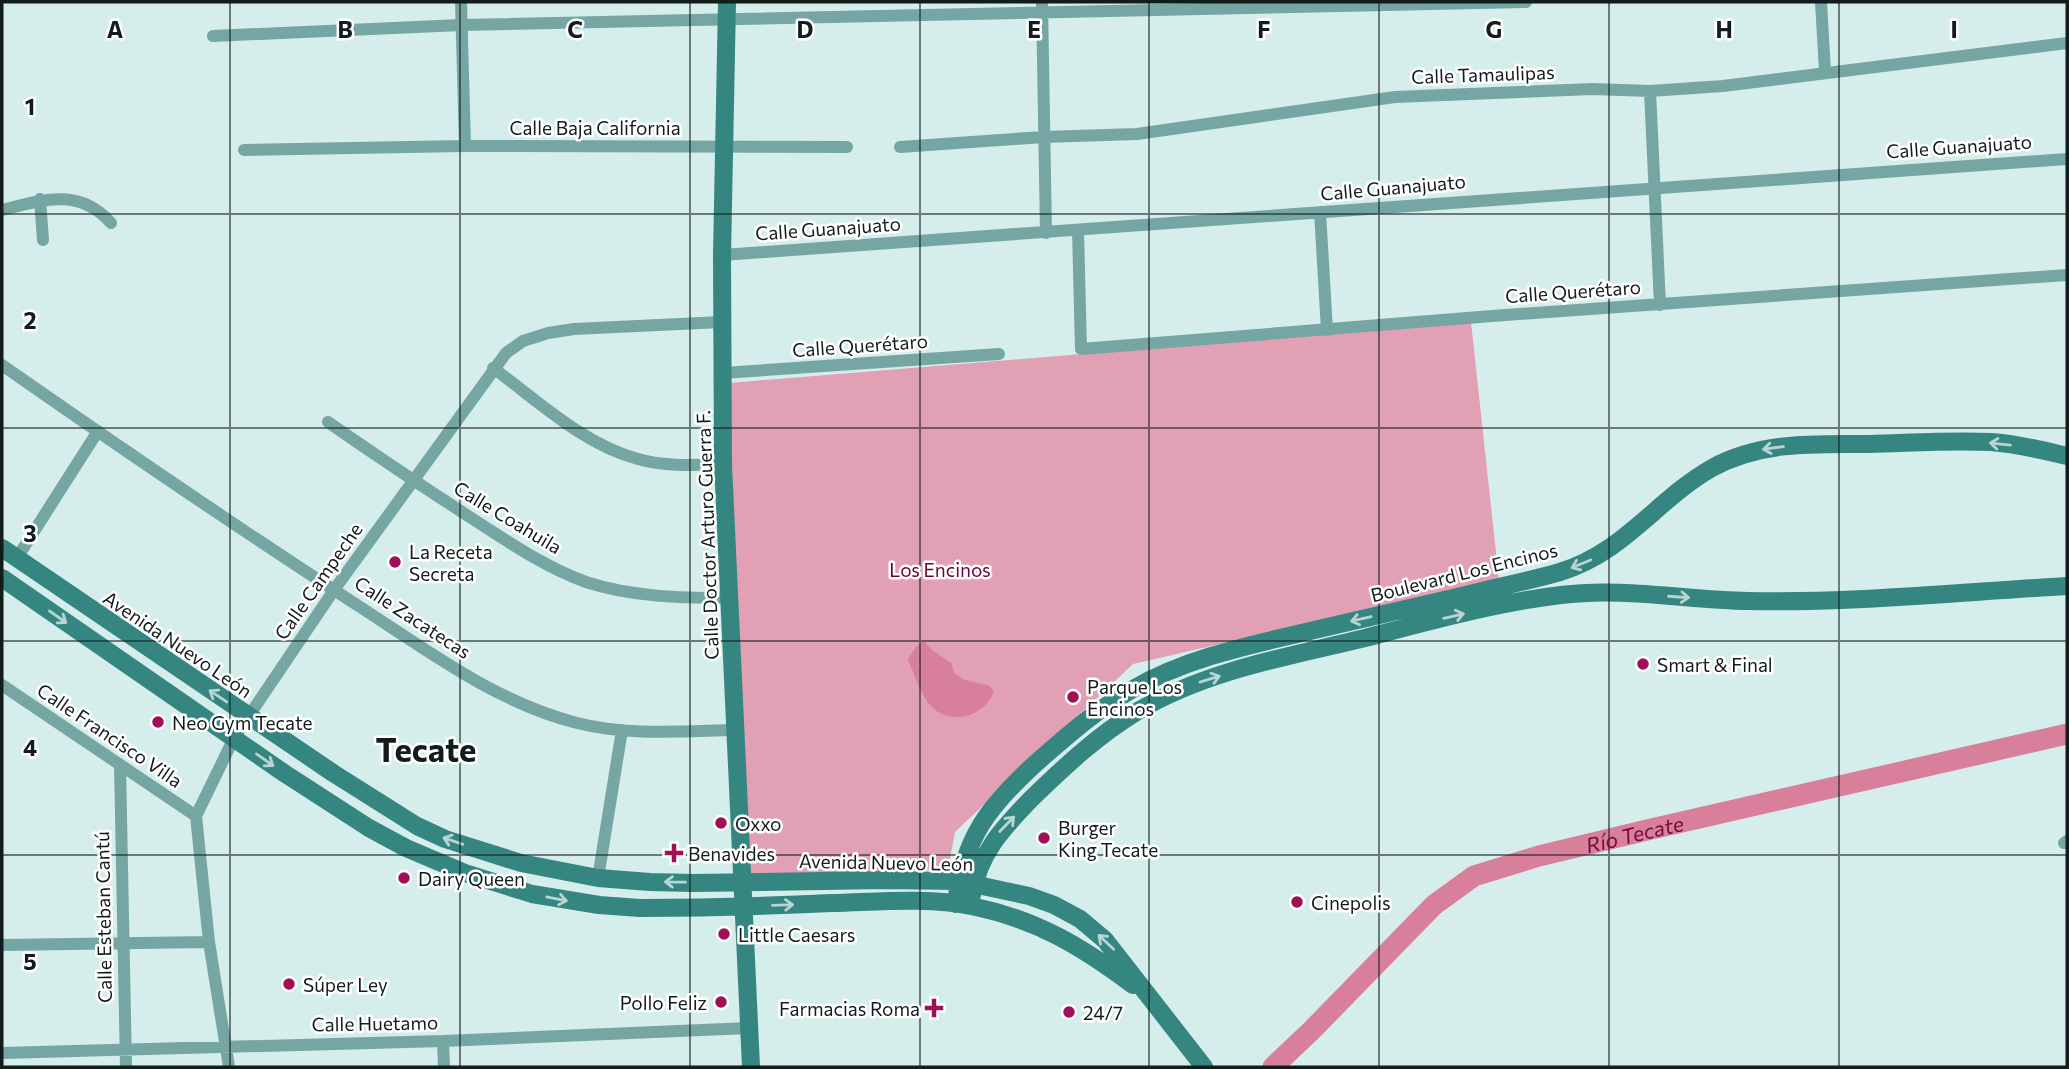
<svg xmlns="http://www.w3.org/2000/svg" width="2069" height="1069" font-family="Commissioner,sans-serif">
  <rect width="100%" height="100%" fill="#d5eeec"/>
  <path fill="#e1a0b3" d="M 1471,322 L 1499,580 L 1133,664 L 955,832 L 948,869 L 747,876 L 729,383 Z"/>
  <path fill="#d77f9b" d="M 924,641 L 932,650 L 951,663 L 955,674 L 965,680 L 990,686 L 994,692 C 990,703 978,713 966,716 C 927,723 920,688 908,659 L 916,647 Z"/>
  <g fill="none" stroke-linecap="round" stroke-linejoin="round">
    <path stroke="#d77f9b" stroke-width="21" id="s1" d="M 1273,1067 L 1312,1030 L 1434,905 L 1474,876 L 1539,856 L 1647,830 L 2067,734"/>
    <path stroke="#76a6a3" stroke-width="12" d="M 461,2 L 465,146
      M 1042,2 L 1046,233
      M 1821,2 L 1825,72
      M 213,36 L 461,25 L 1526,2
      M 1650,91 L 1660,305
      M 900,147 L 1043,137 L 1137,134 L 1395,97 L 1592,89 L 1650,91 L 1723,86 L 2067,43
      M 244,150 L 465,146 L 847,147
      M 40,199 L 43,240
      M 2,210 C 42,200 79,187 111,223
      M 1320,212 L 1327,330
      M 1078,231 L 1081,349 L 1492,316 L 2067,275
      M 722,255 C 1171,225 1619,187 2067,159
      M 2,365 C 118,446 235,526 354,603 C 424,648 494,702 577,723 C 628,736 683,731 735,730
      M 493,368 C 537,400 584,445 638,459 C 665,467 695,465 723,464
      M 723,373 L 999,354
      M 328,422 C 378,457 428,490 479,523 C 513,545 547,568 586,582 C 632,597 681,598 728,598
      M 17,558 L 98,431
      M 2,685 L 196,816
      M 120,765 L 126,1067
      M 2064,843 L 2067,841
      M 598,878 L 622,730
      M 2,945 L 209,942
      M 443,1041 L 444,1067
      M 2,1053 L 443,1041 L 749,1028
      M 229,1067 L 209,942 L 196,816 L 234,738 L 334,590 L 506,353 L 523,341 L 548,333 L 574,329 L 722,322"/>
    <path stroke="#358581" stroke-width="18" d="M 727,2 L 722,255 L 723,464 L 751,1067
      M 2,548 L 333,773 L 417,826 L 445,839 L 521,863 L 598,878 L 650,882 L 694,883 L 884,880 L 959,881 L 1029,896 L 1054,905 L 1080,919 L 1105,940 L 1204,1067
      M 2,578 L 284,773 L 369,828 L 406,848 L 465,873 L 532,894 L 599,905 L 640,908 C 704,908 768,906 832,903 C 877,902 927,897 971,906 C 1036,919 1081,946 1133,985
      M 972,895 C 979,853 1003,828 1031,799 C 1064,767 1098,735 1138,711 C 1205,671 1286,657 1361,639 C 1427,622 1494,603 1561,595 C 1623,587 1686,600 1748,601 C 1854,603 1961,592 2067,586
      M 956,904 C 963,838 989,806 1036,763 C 1068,735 1096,710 1133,689 C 1183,660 1241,647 1297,634 C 1353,621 1409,608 1466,595 C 1497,587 1529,581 1560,572 C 1625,552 1656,500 1712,468 C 1760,441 1816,444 1869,444 C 1910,443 1951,440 1991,442 C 2017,444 2042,450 2067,456"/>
  </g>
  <defs><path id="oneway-shaft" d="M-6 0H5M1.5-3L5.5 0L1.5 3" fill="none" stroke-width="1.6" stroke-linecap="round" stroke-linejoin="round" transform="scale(1.75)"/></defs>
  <g stroke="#b8d4d3">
    <use href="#oneway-shaft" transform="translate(2000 444) rotate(-174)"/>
    <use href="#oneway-shaft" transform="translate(1773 448) rotate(172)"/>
    <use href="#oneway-shaft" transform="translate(1581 564) rotate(158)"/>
    <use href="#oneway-shaft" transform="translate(1679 597) rotate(4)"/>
    <use href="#oneway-shaft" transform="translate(1454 616) rotate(-13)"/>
    <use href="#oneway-shaft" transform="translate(58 617) rotate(35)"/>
    <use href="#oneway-shaft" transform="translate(1361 619) rotate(167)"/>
    <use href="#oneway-shaft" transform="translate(1210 679) rotate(-17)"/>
    <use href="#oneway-shaft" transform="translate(218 696) rotate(-146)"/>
    <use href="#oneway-shaft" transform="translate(265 760) rotate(35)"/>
    <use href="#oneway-shaft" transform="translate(1007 824) rotate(-46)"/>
    <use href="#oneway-shaft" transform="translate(453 841) rotate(-161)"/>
    <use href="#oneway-shaft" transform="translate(675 882) rotate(-179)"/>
    <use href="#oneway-shaft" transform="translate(557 899) rotate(11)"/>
    <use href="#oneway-shaft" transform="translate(783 905) rotate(-2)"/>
    <use href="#oneway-shaft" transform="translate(1106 942) rotate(-137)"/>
  </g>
  <path fill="none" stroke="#121c1b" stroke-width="2" stroke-opacity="0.55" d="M 230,2 L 230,1067M 460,2 L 460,1067M 690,2 L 690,1067M 920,2 L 920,1067M 1149,2 L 1149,1067M 1379,2 L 1379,1067M 1609,2 L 1609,1067M 1839,2 L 1839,1067M 2,214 L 2067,214M 2,428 L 2067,428M 2,641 L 2067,641M 2,855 L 2067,855"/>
  <g fill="#a11056" stroke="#fff" stroke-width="2.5">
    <circle cx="395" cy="562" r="7"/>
    <circle cx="1643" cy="664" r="7"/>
    <circle cx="1073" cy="697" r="7"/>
    <circle cx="158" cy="722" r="7"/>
    <circle cx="721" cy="823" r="7"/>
    <circle cx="1044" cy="838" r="7"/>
    <path d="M670.5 842.5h7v7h7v7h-7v7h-7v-7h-7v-7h7z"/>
    <circle cx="404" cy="878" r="7"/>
    <circle cx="1297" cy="902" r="7"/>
    <circle cx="724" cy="934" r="7"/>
    <circle cx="289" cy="984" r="7"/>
    <circle cx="721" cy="1002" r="7"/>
    <path d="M930.5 997.5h7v7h7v7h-7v7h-7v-7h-7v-7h7z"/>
    <circle cx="1069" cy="1012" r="7"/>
  </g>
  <g text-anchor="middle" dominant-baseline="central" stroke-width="5" stroke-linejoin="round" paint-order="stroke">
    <g font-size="19" fill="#121c1b" stroke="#fff">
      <text transform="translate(1483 74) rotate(-2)">Calle Tamaulipas</text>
      <text x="595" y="127">Calle Baja California</text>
      <text transform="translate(1959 146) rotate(-4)">Calle Guanajuato</text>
      <text transform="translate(1393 187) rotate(-5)">Calle Guanajuato</text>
      <text transform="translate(828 228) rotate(-4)">Calle Guanajuato</text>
      <text transform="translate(1573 291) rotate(-4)">Calle Querétaro</text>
      <text transform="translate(860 345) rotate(-4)">Calle Querétaro</text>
      <text transform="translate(508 517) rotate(31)">Calle Coahuila</text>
      <text transform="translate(707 535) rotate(-92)">Calle Doctor Arturo Guerra F.</text>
      <text transform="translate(1464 572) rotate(-14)">Boulevard Los Encinos</text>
      <text transform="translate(318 581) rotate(-55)">Calle Campeche</text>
      <text transform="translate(413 617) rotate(33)">Calle Zacatecas</text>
      <text transform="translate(178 644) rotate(34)">Avenida Nuevo León</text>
      <text transform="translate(110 735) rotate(34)">Calle Francisco Villa</text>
      <text transform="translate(886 862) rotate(1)">Avenida Nuevo León</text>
      <text transform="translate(103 917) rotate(-91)">Calle Esteban Cantú</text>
      <text transform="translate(375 1023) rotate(-1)">Calle Huetamo</text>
    </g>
    <g font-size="19" fill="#121c1b" stroke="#fff" text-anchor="start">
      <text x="409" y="551">La Receta<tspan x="409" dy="22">Secreta</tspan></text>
      <text x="1657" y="664">Smart &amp; Final</text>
      <text x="1087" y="686">Parque Los<tspan x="1087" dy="22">Encinos</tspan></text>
      <text x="172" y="722">Neo Gym Tecate</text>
      <text x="735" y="823">Oxxo</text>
      <text x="1058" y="827">Burger<tspan x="1058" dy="22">King Tecate</tspan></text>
      <text x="688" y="853">Benavides</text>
      <text x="418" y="878">Dairy Queen</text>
      <text x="1311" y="902">Cinepolis</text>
      <text x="738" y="934">Little Caesars</text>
      <text x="303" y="984">Súper Ley</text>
      <text x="707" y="1002" text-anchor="end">Pollo Feliz</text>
      <text x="920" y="1008" text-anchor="end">Farmacias Roma</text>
      <text x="1083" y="1012">24/7</text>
    </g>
    <g font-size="19" fill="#6f0037" stroke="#fff">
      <text x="940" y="569">Los Encinos</text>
    </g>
    <g font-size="21" font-style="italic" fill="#75083d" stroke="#fff">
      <text stroke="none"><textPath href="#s1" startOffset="444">Río Tecate</textPath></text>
    </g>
    <g font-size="33" font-weight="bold" fill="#121c1b" stroke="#fff">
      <text x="426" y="748">Tecate</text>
    </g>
  </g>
  <g font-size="23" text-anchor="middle" font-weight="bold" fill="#121c1b" stroke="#fff" stroke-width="5" stroke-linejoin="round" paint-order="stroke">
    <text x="115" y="38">A</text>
    <text x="345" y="38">B</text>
    <text x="575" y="38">C</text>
    <text x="805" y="38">D</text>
    <text x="1034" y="38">E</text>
    <text x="1264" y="38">F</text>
    <text x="1494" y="38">G</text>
    <text x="1724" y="38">H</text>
    <text x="1954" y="38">I</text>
    <text x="30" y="115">1</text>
    <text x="30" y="329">2</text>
    <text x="30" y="542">3</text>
    <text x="30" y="756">4</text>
    <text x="30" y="970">5</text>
  </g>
  <rect width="2069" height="1069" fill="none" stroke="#121c1b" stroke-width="7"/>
</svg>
